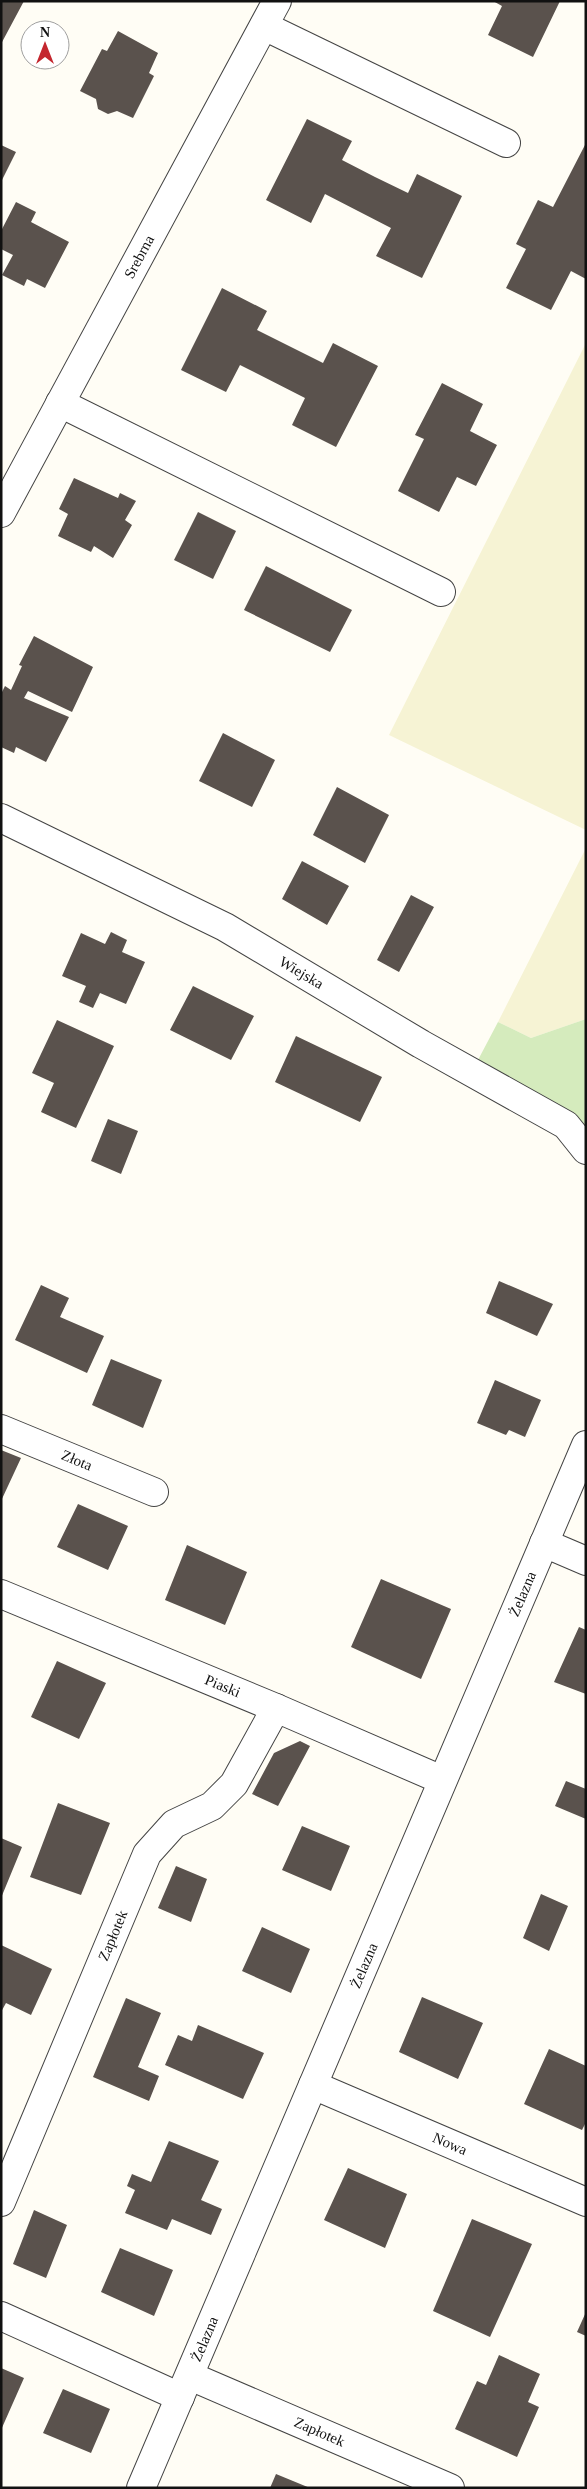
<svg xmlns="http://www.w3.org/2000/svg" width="587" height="2489" font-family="'Times New Roman',serif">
  <rect width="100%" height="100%" fill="#fffdf5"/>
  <path fill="#f6f3d4" d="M 586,343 L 586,830 L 389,735 Z
    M 586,848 L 586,1019 L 531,1038 L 498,1022 Z"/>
  <path fill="#d5ebbd" d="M 586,1019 L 586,1132 L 533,1094 L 478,1060 L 498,1022 L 531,1038 Z"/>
  <path fill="#5a524d" d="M 1,1 L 24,1 L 1,44 Z
    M 493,1 L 560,1 L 533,57 L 488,35 L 502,6 Z
    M 118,31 L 158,53 L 149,73 L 154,76 L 133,118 L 117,111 L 108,114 L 98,109 L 96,99 L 80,91 L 102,49 L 107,51 Z
    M 307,119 L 352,141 L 342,160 L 375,177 L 408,193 L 417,174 L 462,196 L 422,278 L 376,256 L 391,228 L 325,194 L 311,223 L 266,200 Z
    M 586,143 L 586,279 L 571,271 L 551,310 L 506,288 L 526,249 L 516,244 L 538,200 L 553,207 Z
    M 1,145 L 16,152 L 1,182 Z
    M 16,202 L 36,212 L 31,222 L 69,242 L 45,288 L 27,279 L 24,286 L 2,275 L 13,255 L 1,249 L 1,231 Z
    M 222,288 L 267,311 L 257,330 L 323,363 L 333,343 L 378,366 L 336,447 L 292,425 L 305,398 L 240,365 L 226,392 L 181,370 Z
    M 442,383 L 483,404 L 470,431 L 497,445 L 476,486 L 457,477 L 439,512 L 398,491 L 424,439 L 415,435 Z
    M 74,478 L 118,498 L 120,493 L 136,501 L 125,520 L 132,525 L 113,558 L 94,546 L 91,552 L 58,536 L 68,514 L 59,509 Z
    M 198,512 L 236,531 L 213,579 L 174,560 Z
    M 266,566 L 352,610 L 330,652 L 244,610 Z
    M 34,636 L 93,667 L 72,712 L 28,691 L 24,698 L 69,717 L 46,762 L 16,747 L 14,753 L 1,747 L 1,694 L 5,686 L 11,690 L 22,666 L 19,665 Z
    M 223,733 L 275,760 L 252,807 L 199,781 Z
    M 337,787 L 389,815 L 365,863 L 313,835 Z
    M 302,861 L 349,886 L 327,925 L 282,899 Z
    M 411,895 L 434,907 L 399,972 L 377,960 Z
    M 111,932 L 127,940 L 122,952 L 145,962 L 126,1004 L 100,993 L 93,1008 L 79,1002 L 86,986 L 62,976 L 81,933 L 105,944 Z
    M 193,986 L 254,1016 L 231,1060 L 170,1030 Z
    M 57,1020 L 114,1046 L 76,1128 L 41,1112 L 54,1083 L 32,1073 Z
    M 296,1036 L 382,1077 L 360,1122 L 275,1082 Z
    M 108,1119 L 138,1131 L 121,1174 L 91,1161 Z
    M 499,1281 L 553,1304 L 537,1336 L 486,1313 Z
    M 41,1285 L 69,1298 L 60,1317 L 104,1336 L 87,1373 L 15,1340 Z
    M 111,1359 L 162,1380 L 143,1428 L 92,1405 Z
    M 495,1380 L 541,1400 L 525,1437 L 509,1430 L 506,1435 L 477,1423 Z
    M 1,1450 L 21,1458 L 1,1501 Z
    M 78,1504 L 128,1526 L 108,1570 L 57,1547 Z
    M 187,1545 L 247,1572 L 225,1625 L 165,1600 Z
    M 381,1579 L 451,1609 L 421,1679 L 351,1647 Z
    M 579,1627 L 586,1630 L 586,1694 L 554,1682 Z
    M 57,1661 L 106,1683 L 79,1739 L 31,1717 Z
    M 300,1741 L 310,1746 L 278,1806 L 252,1794 L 274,1753 Z
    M 566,1781 L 586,1789 L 586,1819 L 555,1806 Z
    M 58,1803 L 110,1823 L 81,1895 L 30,1877 Z
    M 302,1826 L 350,1846 L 331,1891 L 282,1870 Z
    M 1,1838 L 22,1847 L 1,1898 Z
    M 176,1866 L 207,1879 L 191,1922 L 158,1908 Z
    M 541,1894 L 568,1906 L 549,1951 L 523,1938 Z
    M 262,1927 L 310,1949 L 291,1993 L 242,1971 Z
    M 1,1945 L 52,1969 L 31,2015 L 6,2003 L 1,2012 Z
    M 422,1997 L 483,2023 L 458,2079 L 399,2052 Z
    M 126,1998 L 161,2013 L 138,2067 L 159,2076 L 149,2101 L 93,2077 Z
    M 198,2025 L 264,2053 L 243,2099 L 165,2065 L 178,2035 L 192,2041 Z
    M 549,2049 L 586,2066 L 586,2122 L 582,2130 L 524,2104 Z
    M 169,2141 L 219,2161 L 201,2200 L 222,2209 L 211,2235 L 172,2219 L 167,2230 L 125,2213 L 135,2190 L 127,2186 L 132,2174 L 151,2182 Z
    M 348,2168 L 407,2194 L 385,2248 L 324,2220 Z
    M 34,2210 L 67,2225 L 46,2278 L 13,2264 Z
    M 472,2219 L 532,2244 L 490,2337 L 433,2311 Z
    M 120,2248 L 173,2270 L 154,2316 L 101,2292 Z
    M 586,2312 L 586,2336 L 577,2332 Z
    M 499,2355 L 540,2374 L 528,2402 L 539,2407 L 517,2457 L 455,2429 L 477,2381 L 486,2385 Z
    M 1,2368 L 24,2378 L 1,2430 Z
    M 63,2389 L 110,2409 L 91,2453 L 43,2433 Z
    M 276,2474 L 310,2488 L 270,2488 Z"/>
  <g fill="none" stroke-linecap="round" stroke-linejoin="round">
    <defs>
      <g id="minor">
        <path d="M 264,26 L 506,143"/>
        <path d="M 60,403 L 441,592"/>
        <path id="s1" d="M 1,513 L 277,1"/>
        <path id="s2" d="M 1,818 L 225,927 L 421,1044 L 566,1125 L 586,1150"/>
        <path id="s3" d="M 1,1429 L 154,1492"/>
        <path d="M 544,1543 L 586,1561"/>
        <path id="s4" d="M 1,1594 L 276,1708 L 442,1780"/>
        <path id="s5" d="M 313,2085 L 586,2202"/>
        <path id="s6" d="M 1,2202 L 147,1854 L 174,1824 L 212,1806 L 234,1784 L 276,1708"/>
        <path d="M 1,2316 L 180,2397"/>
        <path id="s7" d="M 190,2376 L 450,2488"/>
        <path id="s8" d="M 141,2488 L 586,1445"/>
      </g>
    </defs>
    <use href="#minor" stroke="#444" stroke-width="30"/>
    <use href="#minor" stroke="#fff" stroke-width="28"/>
  </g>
  <g text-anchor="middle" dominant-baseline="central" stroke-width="5" stroke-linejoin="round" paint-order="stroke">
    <g font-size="15" fill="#111" stroke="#fff">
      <text stroke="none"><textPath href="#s1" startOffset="291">Srebrna</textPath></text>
      <text stroke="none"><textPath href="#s2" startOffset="338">Wiejska</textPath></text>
      <text stroke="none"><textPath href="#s3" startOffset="82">Złota</textPath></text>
      <text stroke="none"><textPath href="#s8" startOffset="972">Żelazna</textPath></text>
      <text stroke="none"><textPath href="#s4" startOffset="240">Piaski</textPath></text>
      <text stroke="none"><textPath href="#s6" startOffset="289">Zapłotek</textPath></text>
      <text stroke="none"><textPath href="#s8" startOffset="568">Żelazna</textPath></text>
      <text stroke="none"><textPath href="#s5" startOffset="149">Nowa</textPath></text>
      <text stroke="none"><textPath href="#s8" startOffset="162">Żelazna</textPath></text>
      <text stroke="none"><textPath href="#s7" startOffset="141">Zapłotek</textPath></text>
    </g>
  </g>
  <rect width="587" height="2489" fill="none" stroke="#111111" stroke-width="5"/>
  <g transform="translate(45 45)"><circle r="24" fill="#ffffff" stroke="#a0a0a0"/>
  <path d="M0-4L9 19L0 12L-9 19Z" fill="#c4262e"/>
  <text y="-8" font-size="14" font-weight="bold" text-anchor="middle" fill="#111111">N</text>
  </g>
</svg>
